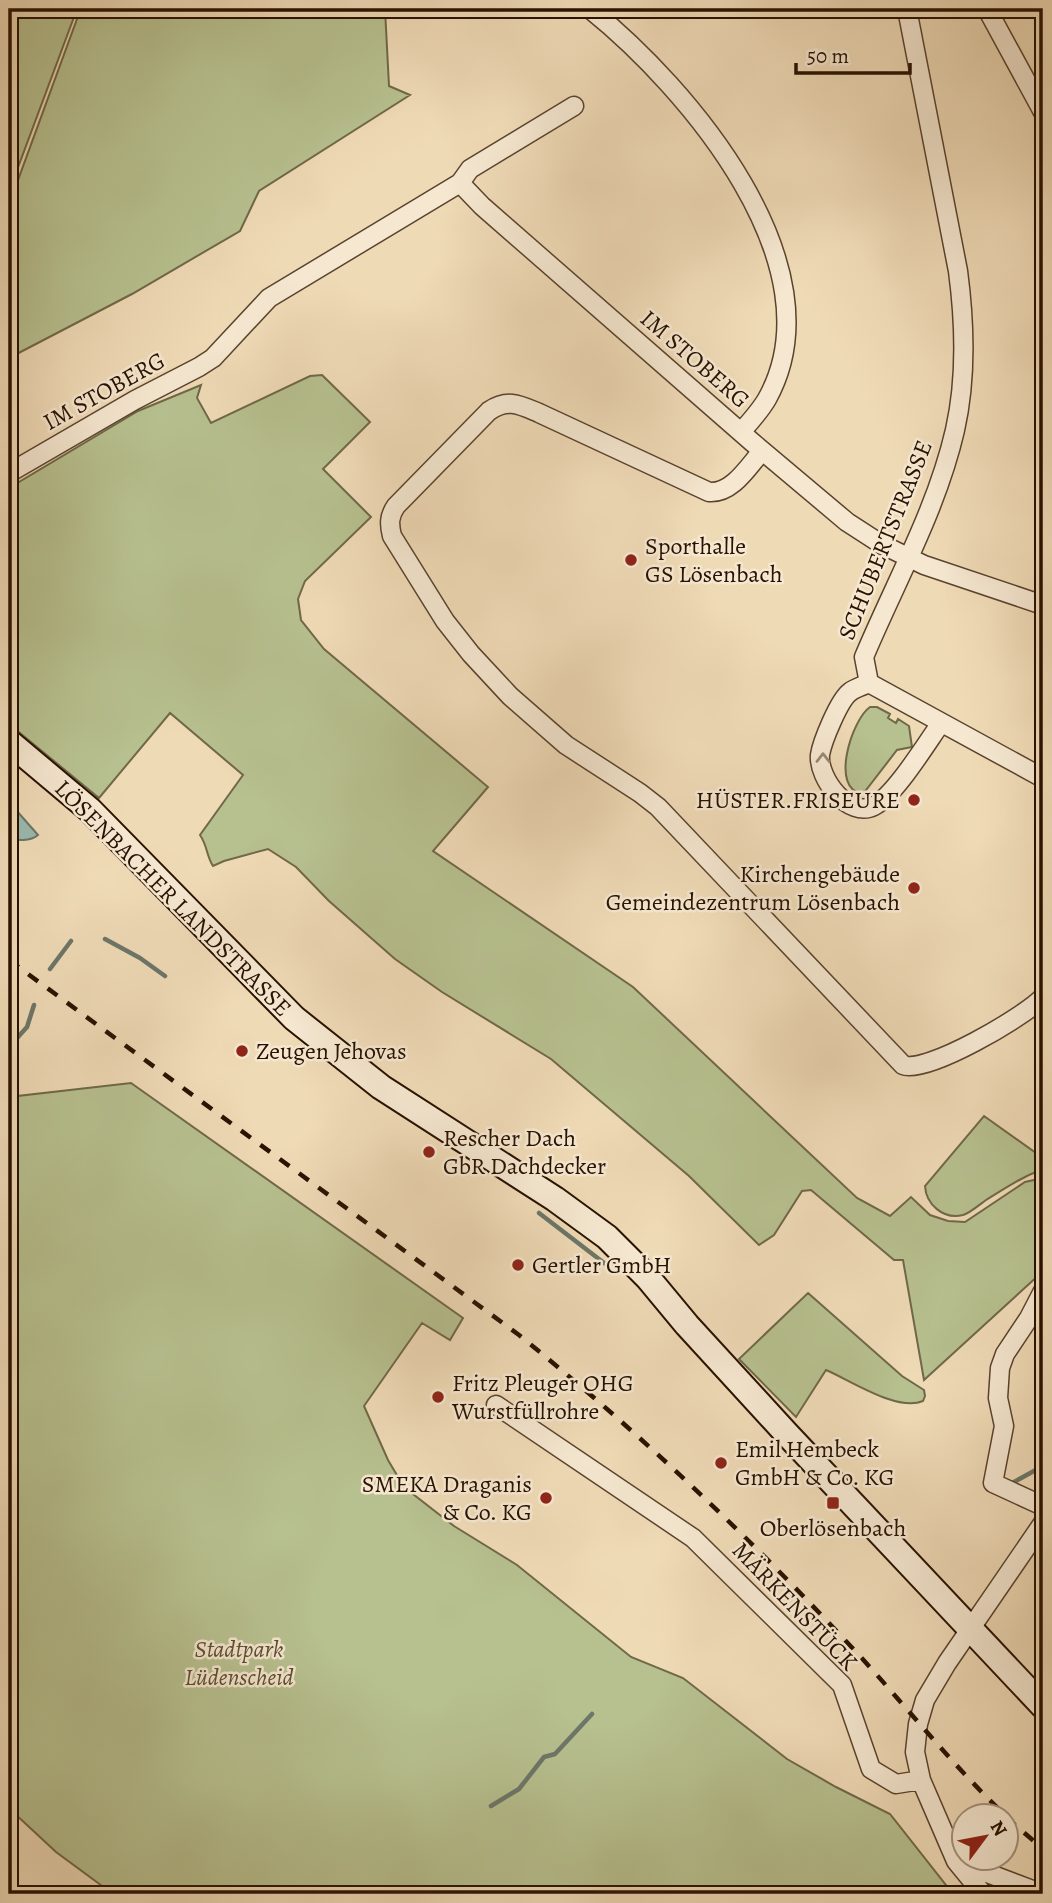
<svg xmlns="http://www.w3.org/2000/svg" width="1052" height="1903" font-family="Alegreya,serif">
  <rect width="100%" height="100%" fill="#efdab6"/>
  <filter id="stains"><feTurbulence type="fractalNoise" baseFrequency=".00286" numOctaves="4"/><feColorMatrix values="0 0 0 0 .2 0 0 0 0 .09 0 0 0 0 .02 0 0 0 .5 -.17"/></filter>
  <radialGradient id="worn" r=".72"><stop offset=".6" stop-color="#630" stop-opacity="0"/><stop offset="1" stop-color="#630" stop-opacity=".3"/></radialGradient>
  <path fill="#b7c08f" stroke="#706848" stroke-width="2" d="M 9,9 L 84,9 L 74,17 L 10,189 L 9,217 Z
    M 90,9 L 385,9 L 389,86 L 410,95 L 259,191 L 240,231 L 132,294 L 9,358 L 9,233 L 15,214 L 14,191 L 77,19 Z
    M 322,375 L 370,422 L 323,469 L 371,517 L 305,581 L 298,599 L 301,620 L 324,649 L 488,787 L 433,851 L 633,987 L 857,1198 L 890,1216 L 911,1197 L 930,1215 L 948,1221 L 965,1222 L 1025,1182 L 1043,1178 L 1043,1259 L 1040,1274 L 924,1380 L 903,1260 L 894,1260 L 811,1190 L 802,1191 L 774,1235 L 759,1245 L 689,1176 L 551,1059 L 442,992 L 395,959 L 329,901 L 296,867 L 268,849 L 224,861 L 213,866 C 206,855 208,847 200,835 L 243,775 L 170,713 L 99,798 L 9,724 L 9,488 L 138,411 L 201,385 L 197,398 L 211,423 L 310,376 Z
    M 870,707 L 877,707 L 890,714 L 888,718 L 896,723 L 898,719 L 909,726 L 912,747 L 897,750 L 863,794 C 829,790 852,719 870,707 Z
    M 131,1083 L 463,1318 L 450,1340 L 422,1323 L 364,1406 L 388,1460 L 404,1487 L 454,1526 L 517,1565 L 631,1657 L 683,1678 L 787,1759 L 836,1787 L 890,1814 L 953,1894 L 113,1894 L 56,1852 L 13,1812 L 9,1808 L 9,1097 Z
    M 984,1116 L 1043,1158 L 1043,1169 C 1022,1177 1005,1188 986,1200 C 979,1205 970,1213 963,1215 C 943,1220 926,1204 925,1186 Z
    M 808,1293 L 902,1376 L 924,1390 L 925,1396 L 923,1401 C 897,1412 850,1380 826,1370 L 796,1417 L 739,1359 Z"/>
  <path fill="#9abaaf" stroke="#6c7669" stroke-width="2" d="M 9,802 L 38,835 C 31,841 16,842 9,836 Z"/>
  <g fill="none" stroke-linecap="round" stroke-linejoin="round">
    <path stroke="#6c7669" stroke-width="4.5" d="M 105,939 L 140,958 L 165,976
      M 50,969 L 71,941
      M 9,1047 L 27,1027 L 34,1005
      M 539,1213 L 608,1266
      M 1014,1482 L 1043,1466
      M 491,1806 L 519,1789 L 544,1757 L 555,1754 L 592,1714"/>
    <defs>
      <path id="minor" d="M 590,9 C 687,87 841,266 767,399 C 760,411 750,422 741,432
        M 987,9 L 1043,112
        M 460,183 L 470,169 L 574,106
        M 762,451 C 748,467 732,494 709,492 L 539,413 C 520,405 508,398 489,411 L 396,506 C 389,516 389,524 392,536 L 445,621 L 471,654 L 510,696 L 566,745 L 640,793 L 658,807 L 903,1065 C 925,1075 1026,1016 1043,997
        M 9,473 L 135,400 L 199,367 L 213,358 L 269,298 L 460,183 L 482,206 L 752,442 L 847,522 L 881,544 L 924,565 L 1043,605
        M 869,683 L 864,657 C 895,583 937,509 955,430 C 967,377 965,324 958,271 L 907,9
        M 869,683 C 863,686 855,688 850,692 C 839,700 822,742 820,755 C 818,779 849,819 874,806 C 895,795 926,744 941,723
        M 869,683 L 1043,778
        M 1043,1291 L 1029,1318 L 1005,1354 L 1000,1368 L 998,1398 L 1004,1426 L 993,1483 L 1043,1506
        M 496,1405 L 693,1538 L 842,1685 L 871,1769 L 896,1784 L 921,1780
        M 956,1861 L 1043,1894
        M 983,1894 L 956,1861 L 921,1780 L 915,1752 L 918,1724 L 925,1700 L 947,1663 L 1043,1523"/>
      <path id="secondary" d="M 9,742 L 90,810 L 294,1018 L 381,1087 L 555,1199 L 607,1237 L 648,1278 L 687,1325 L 786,1433 L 1043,1706"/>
    </defs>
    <use href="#minor" stroke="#5a432e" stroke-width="21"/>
    <use href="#secondary" stroke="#281100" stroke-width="28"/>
    <use href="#minor" stroke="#f5e7d0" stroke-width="18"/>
    <use href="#secondary" stroke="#f5e7d0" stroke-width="24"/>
    <path stroke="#281100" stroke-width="4.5" stroke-dasharray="12 12" stroke-linecap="butt" d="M 9,960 L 519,1335 C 634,1428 743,1531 844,1639 C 899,1697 947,1760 1005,1815
      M 1006,1817 L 1043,1849"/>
  </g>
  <defs><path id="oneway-chevron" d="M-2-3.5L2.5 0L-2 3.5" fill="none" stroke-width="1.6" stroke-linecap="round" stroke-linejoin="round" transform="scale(1.75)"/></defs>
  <use stroke="#998772" href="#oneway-chevron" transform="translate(823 758) rotate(-90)"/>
  <g fill="#8f2418" stroke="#f5e7d0" stroke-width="2.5">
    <circle cx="631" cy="560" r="7"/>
    <circle cx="914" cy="800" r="7"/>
    <circle cx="914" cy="888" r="7"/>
    <circle cx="242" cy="1051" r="7"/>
    <circle cx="429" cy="1152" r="7"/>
    <circle cx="518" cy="1265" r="7"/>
    <circle cx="438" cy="1397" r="7"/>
    <circle cx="721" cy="1463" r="7"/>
    <circle cx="546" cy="1498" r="7"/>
    <rect x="826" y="1496" width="14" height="14" rx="3.5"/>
  </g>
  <g text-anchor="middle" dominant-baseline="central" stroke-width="5" stroke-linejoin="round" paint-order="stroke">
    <g font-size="24" fill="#281100" stroke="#f5e7d0">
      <text transform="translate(695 359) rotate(41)">IM STOBERG</text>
      <text transform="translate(104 391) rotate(-29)">IM STOBERG</text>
      <text transform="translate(885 540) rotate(-68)">SCHUBERTSTRASSE</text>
      <text transform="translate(173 898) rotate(45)">LÖSENBACHER LANDSTRASSE</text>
      <text transform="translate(795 1606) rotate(46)">MÄRKENSTÜCK</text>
    </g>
    <g font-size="24" fill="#281100" stroke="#f5e7d0" text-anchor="start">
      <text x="645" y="546">Sporthalle<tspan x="645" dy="28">GS Lösenbach</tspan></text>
      <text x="900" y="800" text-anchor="end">HÜSTER.FRISEURE</text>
      <text x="900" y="874" text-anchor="end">Kirchengebäude<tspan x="900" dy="28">Gemeindezentrum Lösenbach</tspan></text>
      <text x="256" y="1051">Zeugen Jehovas</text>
      <text x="443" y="1138">Rescher Dach<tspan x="443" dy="28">GbR Dachdecker</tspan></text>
      <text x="532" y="1265">Gertler GmbH</text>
      <text x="452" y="1383">Fritz Pleuger OHG<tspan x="452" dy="28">Wurstfüllrohre</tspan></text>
      <text x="735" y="1449">Emil Hembeck<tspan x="735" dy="28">GmbH &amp; Co. KG</tspan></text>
      <text x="532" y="1484" text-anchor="end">SMEKA Draganis<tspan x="532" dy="28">&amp; Co. KG</tspan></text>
      <text x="833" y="1528" text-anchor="middle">Oberlösenbach</text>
    </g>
    <g font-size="24" font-style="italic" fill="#5a4e32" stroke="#f5e7d0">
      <text x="239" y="1649">Stadtpark<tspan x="239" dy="28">Lüdenscheid</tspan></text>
    </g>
  </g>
  <rect width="1052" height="1903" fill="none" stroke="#efdab6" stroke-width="35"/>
  <rect x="10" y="10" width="1031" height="1882" fill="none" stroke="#281100" stroke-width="3.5"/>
  <rect x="18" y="18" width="1017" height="1868" fill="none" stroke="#281100" stroke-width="2"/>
  <g transform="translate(985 1837) rotate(58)"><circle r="33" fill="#f5e7d0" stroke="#a3917d" stroke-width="2"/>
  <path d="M0-5L12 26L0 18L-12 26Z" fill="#8f2418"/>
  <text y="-10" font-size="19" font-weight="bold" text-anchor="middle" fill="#281100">N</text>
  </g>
  <path d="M796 63v10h114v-10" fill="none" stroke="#281100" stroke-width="3.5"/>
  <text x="807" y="63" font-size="21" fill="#281100" stroke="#f5e7d0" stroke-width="5" paint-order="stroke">50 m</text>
  <rect width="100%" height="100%" filter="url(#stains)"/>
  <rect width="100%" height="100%" fill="url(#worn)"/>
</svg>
